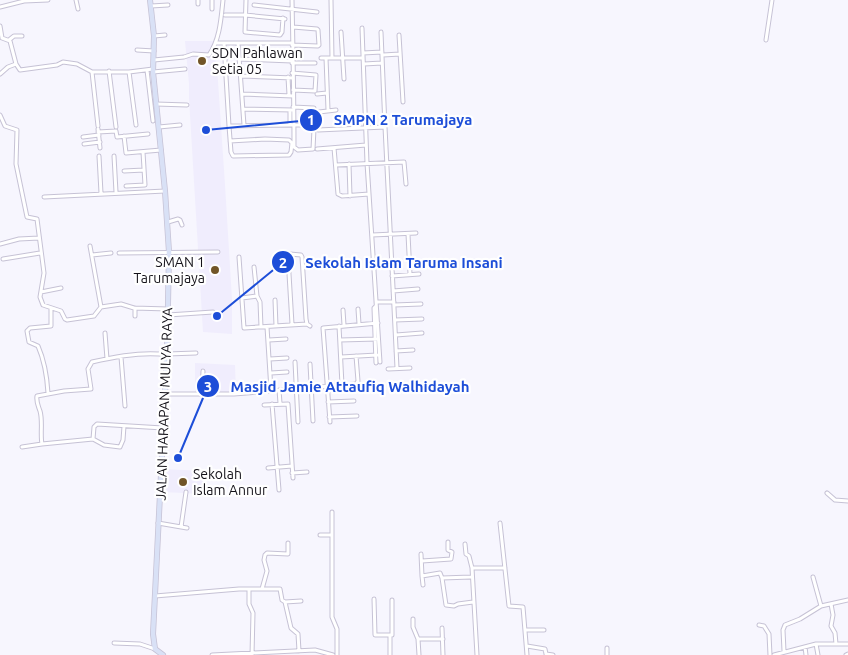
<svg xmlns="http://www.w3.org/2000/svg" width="848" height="655" font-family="Ubuntu,sans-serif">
  <rect width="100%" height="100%" fill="#f7f6fe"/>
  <path fill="#f0edfd" d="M 185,41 L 214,41 L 218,81 L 225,185 L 232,299 L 232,334 L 203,332 L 189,98 L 189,84 Z
    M 195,363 L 235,365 L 236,393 L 195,393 Z
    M 164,469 L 203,471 L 203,494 L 163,492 Z"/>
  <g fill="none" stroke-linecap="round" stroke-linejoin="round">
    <defs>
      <path id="street" d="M 76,0 L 78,9
        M 198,0 L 198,4
        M 212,0 L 212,9
        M 246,0 L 245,32 L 280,35 L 282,32 L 283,18
        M 331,0 L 332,58
        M 254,5 L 317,12
        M 151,6 L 168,5
        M 0,7 L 24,1 L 48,0
        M 225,15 L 245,15 L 285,19
        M 0,26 L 2,38 L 10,41 L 16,64 L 8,67 L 0,74
        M 362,28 L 367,163 L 380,362
        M 341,32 L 344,79
        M 381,32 L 385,127 L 397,368
        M 399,35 L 403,102
        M 154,36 L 165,35
        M 9,40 L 14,36 L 22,36
        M 766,40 L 772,0
        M 216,43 L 292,43
        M 224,43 L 229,126 L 292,125 L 311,125 L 314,129 L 313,149 L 298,150 L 294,147 C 294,98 293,49 292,0
        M 238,43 L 244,125
        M 292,45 L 318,46 L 319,45 L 318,30 L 317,29 L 293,27
        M 137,50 L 154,51
        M 363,53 L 382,52
        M 383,55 L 400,54
        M 321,58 L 363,58
        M 326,58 L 328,110
        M 239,59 L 292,61
        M 154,60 L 184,57 L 193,54 L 209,55 C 220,39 221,19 223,0
        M 292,63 L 315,63
        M 16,64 L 20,70 L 57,65 L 63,62 L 77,64 L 92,72
        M 364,64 L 382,63
        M 147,70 L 153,121
        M 109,71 L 116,127
        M 129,72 L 136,125
        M 153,72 L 185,69
        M 292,73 L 316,75 L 315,91 L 293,90
        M 241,76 L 293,78
        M 288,77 L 289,95
        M 242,94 L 293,96
        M 317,94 L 327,93
        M 156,104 L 187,105
        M 293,107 L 314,108
        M 244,109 L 293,110
        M 290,110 L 290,125
        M 319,112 L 336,110
        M 0,115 L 5,126 L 17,130 L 16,164 L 27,217 L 37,219 L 44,273 L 40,297 L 43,305 L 61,311 L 65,319 L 67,320 L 94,316 L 101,307 L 121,304 L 134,308 L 168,309
        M 98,126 L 92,72 L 129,72 L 153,69
        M 229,126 L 231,152 L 233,156 L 289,155 L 291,152 L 292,143 L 289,140 L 265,139 L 230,141
        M 159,127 L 180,125
        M 98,129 L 100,148
        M 318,130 L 385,127
        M 98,132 L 116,131 L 117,137 L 148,134
        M 124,136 L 126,153 L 161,150
        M 83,137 L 99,135
        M 84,144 L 100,142
        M 334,148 L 338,194 L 342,196 L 369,194
        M 317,149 L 366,145
        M 99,156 L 101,193
        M 114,156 L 116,192
        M 349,164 L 350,196
        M 336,165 L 404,162 L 406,184
        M 124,171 L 144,170
        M 126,186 L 145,185 L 143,152
        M 44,197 L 165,191
        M 168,222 L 178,219 L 180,220 L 182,225
        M 408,234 L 410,274
        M 372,235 L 416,233
        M 0,244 L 19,239 L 39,238
        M 90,246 L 101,307
        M 119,253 L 218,252
        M 92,255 L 111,253
        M 239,257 L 244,328 L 307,324
        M 3,259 L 40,253
        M 254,267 L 257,296 L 260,302 L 261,327
        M 392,276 L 419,274
        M 393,291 L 418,289
        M 41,292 L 61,288
        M 242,298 L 257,296
        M 275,300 L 276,326
        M 376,302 L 394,302
        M 394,305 L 421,304
        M 376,306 L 374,308 L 376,363
        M 135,308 L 135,316
        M 358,309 L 359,324
        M 343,310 L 344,325
        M 168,315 L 213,312
        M 395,320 L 422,319
        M 292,324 L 288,257 L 290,254 L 301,255 L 302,257 L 306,319 L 307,324 L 310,326
        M 339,326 L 342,385
        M 267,327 L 271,390
        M 105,333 L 107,359
        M 396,335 L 422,333
        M 269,340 L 286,339
        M 340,340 L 377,339
        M 396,351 L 413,350
        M 167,354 L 196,353
        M 121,357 L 125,406
        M 341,357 L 377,355
        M 270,359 L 287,358
        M 295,362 L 298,422
        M 310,364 L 313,421
        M 388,369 L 410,368
        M 271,373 L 287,372
        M 279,390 L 280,403
        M 48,393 C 47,376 45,362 38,346 L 29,342 L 27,331 L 30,328 L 51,326 L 51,308
        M 202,393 L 203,371
        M 165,394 L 234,394 L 356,384 L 358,381 L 356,356
        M 328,402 L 354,401
        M 272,404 L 279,490
        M 264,405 L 288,404 L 293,478
        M 329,417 L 357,416
        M 330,422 L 323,328 L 378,323
        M 163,428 L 97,424 L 94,427 L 93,439 L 42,444 C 40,434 43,421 40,411 C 38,405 36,402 37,396 L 64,391 L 91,389 L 88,369 L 92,362 C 113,357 145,351 167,355
        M 93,439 L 104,445 L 120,447 L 123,440 L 124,426
        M 22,447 L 42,444
        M 268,468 L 292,466
        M 292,473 L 307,472
        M 827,493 L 835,500 L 848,501
        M 332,512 L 332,617 L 337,629 L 337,655
        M 158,523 L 187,528
        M 500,523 L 509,606 L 523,607 L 527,655
        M 181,527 L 186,492
        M 320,535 L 332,535
        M 465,544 L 466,554 L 469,556 L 472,568 L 477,655
        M 421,554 L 422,576 L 440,573 L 442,578
        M 422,561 L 451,559 L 452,552 L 448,550 L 448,542
        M 472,568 L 505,568
        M 422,576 L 423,585
        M 471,577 L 442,578 L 446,605 L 454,606 L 458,604 L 473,602
        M 813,577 L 821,606
        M 249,589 L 249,604 L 253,613 L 252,655
        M 262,589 L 267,571 L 264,560 L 265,555 L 267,553 L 288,554 L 288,543
        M 155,596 L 239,589 L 280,589 L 282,600 L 285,602 L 291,628 L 298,634 L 299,651
        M 374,599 L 375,635 L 392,635 L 392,600
        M 285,602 L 301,601
        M 831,604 L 833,615 L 831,626 L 835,633 L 836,644
        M 413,619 L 413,627 L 418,639 L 419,655
        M 759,625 L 764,626 L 769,634 L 770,655
        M 442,628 L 443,655
        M 525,630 L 544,630
        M 390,635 L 390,655
        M 419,639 L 443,639
        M 114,643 L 140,644 L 155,649
        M 816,644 L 818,655
        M 527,646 L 545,649 L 546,654 L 553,655
        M 805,647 L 806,655
        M 784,651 L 783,630 L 785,625 L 800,619 L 821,606 L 848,600
        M 212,655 L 315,650 L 333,655
        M 607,655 L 607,648
        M 774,655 L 816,644 L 848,644
        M 846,655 L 848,654"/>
      <path id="secondary" d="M 150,0 L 154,36 L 153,72 L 165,191 L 169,252 L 167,355 L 153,634 L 155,649 L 163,655"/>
    </defs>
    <use href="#street" stroke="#c6c2d5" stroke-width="5"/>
    <use href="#secondary" stroke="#c6c2d5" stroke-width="6"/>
    <use href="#street" stroke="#fff" stroke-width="3"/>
    <use href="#secondary" stroke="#d9e1f6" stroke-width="4.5"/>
  </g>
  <g fill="#715528" stroke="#fff" stroke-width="2">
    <circle cx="202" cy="61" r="5"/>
    <circle cx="215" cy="270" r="5"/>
    <circle cx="183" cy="482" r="5"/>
  </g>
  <g text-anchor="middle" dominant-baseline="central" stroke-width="4.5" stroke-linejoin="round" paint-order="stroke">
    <g font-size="14" fill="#141219" stroke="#fff" text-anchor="start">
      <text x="212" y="53">SDN Pahlawan<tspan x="212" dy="16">Setia 05</tspan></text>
      <text x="205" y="262" text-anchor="end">SMAN 1<tspan x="205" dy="16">Tarumajaya</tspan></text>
      <text x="193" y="474">Sekolah<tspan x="193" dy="16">Islam Annur</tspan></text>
    </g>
    <g font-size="14" fill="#141219" stroke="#fff">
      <text transform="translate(164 404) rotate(-88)">JALAN HARAPAN MULYA RAYA</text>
    </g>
  </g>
  <path fill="none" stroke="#1d4ed8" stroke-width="2" d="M206 130L311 120M217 316L283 262M178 458L208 386"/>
  <g fill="#1d4ed8" stroke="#fff" stroke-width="2">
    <circle cx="206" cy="130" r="5"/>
    <circle cx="217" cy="316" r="5"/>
    <circle cx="178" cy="458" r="5"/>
    <circle cx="311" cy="120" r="12"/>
    <circle cx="283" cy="262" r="12"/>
    <circle cx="208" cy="386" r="12"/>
  </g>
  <g font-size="15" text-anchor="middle" font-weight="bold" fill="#fff">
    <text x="311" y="125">1</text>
    <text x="283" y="268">2</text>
    <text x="208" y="392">3</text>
  </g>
  <g font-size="15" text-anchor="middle" font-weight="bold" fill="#1d4ed8" stroke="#fff" stroke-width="4.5" stroke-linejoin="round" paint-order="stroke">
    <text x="403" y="125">SMPN 2 Tarumajaya</text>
    <text x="404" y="268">Sekolah Islam Taruma Insani</text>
    <text x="350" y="392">Masjid Jamie Attaufiq Walhidayah</text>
  </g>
</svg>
